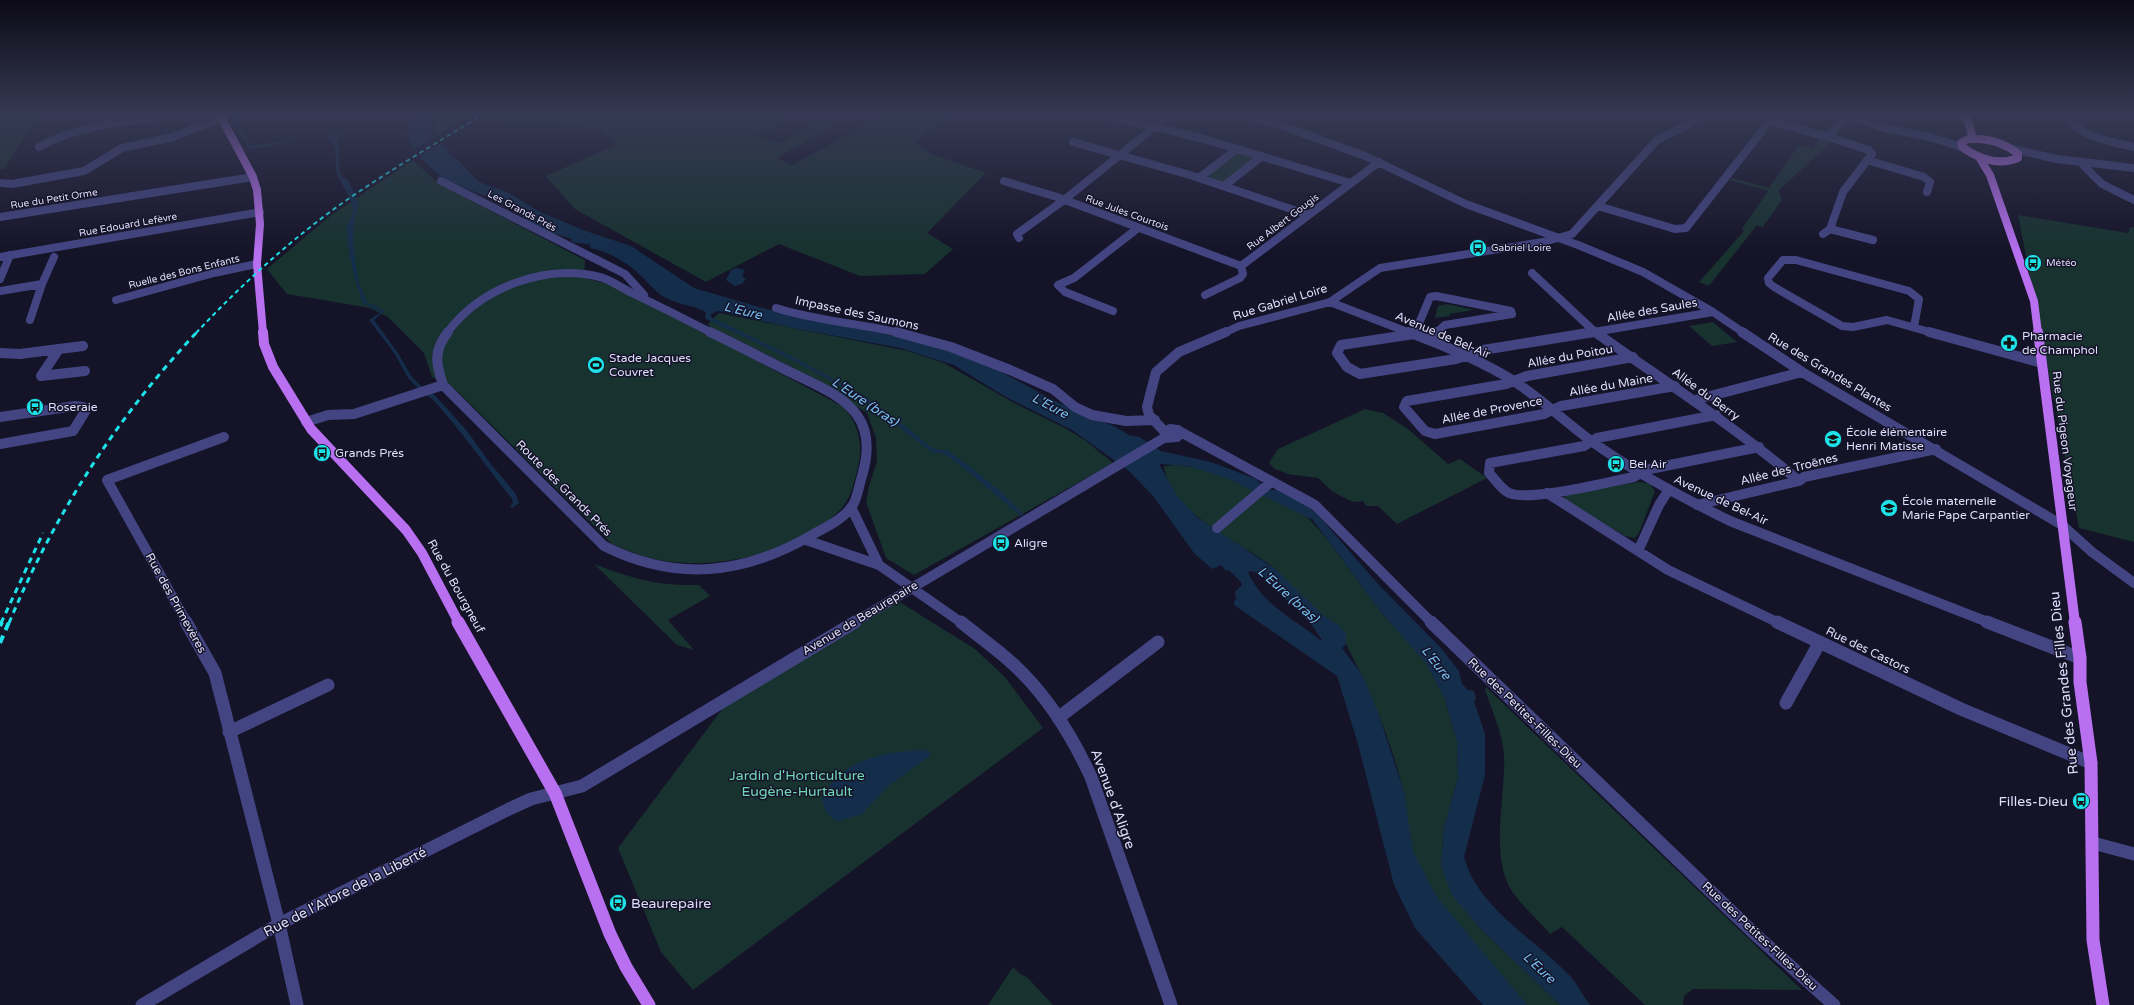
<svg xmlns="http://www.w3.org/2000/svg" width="2134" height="1005" font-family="'Varela Round',sans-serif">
  <rect width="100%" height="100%" fill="#151328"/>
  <path fill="#17322f" d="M 0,113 L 40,113 L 4,169 L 0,169 Z
    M 438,113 L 473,113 L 437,136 L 434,133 Z
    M 491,113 L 785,113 L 777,126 L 755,136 L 780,143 L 819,120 L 834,124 L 777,158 L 792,165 L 889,113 L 950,113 L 914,142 L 933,155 L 986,173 L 927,233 L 953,249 L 925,274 L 860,276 L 779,244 L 706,282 L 575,209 L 546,176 L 618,144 L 599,128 L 481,119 Z
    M 1821,137 L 1833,141 L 1779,190 L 1782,200 L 1763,227 L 1757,225 L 1709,286 L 1699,282 L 1744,231 L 1742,229 L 1768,191 L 1730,180 L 1732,178 L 1769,188 L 1799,145 L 1813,149 Z
    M 1241,151 L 1258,157 L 1223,183 L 1207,177 Z
    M 413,160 L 439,184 L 585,260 L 584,278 L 613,285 L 844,407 C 861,429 864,448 856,475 C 853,487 849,501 840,510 C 801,550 727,568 673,562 C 652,560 632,553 612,544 L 456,390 L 432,377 L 424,353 L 388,317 L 370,308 L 287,294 L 267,269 L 330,216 Z
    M 2018,215 L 2128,233 L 2130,228 L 2134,227 L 2134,542 L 2079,528 Z
    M 1447,304 L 1474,310 L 1449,314 L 1450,316 L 1435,318 L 1438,306 Z
    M 719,313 L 908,351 L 944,363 L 1016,404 L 1065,428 L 1086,441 L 1113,463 L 914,575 L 886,558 L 866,502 L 869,486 L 877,461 L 876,438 L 867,413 L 790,366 L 707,325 Z
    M 1713,322 L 1737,342 L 1712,346 L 1689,326 Z
    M 1365,409 L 1383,413 L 1408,429 L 1448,464 L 1460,459 L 1487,478 L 1397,524 L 1378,506 L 1366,506 L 1363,501 L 1353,502 L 1333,492 L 1318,478 L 1288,474 L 1275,469 L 1269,463 L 1278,449 Z
    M 1178,465 L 1201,469 L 1227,478 L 1304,514 L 1323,534 L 1381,612 L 1426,662 L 1445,699 L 1457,741 L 1458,778 L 1444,827 L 1441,867 L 1478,926 L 1560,1005 L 1527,1005 C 1491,962 1433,905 1413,853 C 1407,836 1408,809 1403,790 C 1391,739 1370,691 1346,644 C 1346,624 1334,625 1321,614 C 1311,604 1299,595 1290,585 C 1284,579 1279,573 1273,567 C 1240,542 1168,512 1164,466 Z
    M 1640,482 L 1650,484 L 1655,491 L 1639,533 L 1635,538 L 1625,536 L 1566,501 L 1564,495 L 1571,492 Z
    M 594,564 C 634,579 657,586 699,585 L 710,596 L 668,620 L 694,650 L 677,645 Z
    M 898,601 L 975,649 L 1005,677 L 1043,728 L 693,990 L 661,952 L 618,848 L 726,704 Z
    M 1486,687 L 1802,990 L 1693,989 L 1684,996 L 1683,1005 L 1645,1005 L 1562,927 L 1550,934 C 1539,921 1518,902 1510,888 C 1490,852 1506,794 1504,754 C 1502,733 1492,710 1485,690 Z
    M 1013,967 L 1020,974 L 1027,977 L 1053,1005 L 988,1005 Z"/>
  <path fill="#142d4b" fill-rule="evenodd" d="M 423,113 L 436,113 L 433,115 L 431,134 L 436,138 L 431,141 L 434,145 L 440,142 L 445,148 L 449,149 L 447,150 L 448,153 L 460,162 L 477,180 L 484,184 L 509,193 L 540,212 L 583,230 L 631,246 L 694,288 L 766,309 L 922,342 L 982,362 L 1088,418 L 1112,425 L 1129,435 L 1139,437 L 1161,451 L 1211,462 L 1256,479 L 1268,490 L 1277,490 L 1312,508 L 1378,584 L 1440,647 L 1459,671 L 1462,684 L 1468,690 L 1474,691 L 1476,699 L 1474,701 L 1485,734 L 1485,775 L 1464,857 C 1478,909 1537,940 1571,977 C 1578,985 1583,996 1590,1005 L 1560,1005 L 1478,926 L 1452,895 L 1441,866 L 1444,827 L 1458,778 L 1457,741 L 1445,699 L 1426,663 L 1381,612 L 1313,520 L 1227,478 L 1188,466 L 1159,464 L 1178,497 L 1198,518 L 1274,568 L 1324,616 L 1340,626 L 1346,634 L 1346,644 L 1342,648 L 1363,676 L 1379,715 L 1404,792 L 1413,852 L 1437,897 L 1527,1005 L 1483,1005 L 1415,928 L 1394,885 L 1358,744 L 1337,676 L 1234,605 L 1234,601 L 1236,600 L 1235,592 L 1242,585 L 1241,582 L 1229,570 L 1226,571 L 1221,565 L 1212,569 L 1194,553 L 1153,496 L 1128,470 L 1072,430 L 1004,396 L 954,365 L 900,348 L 793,328 L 718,311 L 711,314 L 711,317 L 793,357 L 863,395 L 899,421 L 933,449 L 948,451 L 970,467 L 1001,492 L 1024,515 L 1021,516 C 1002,501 984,484 964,468 C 958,464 948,455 941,453 C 937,452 934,454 930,451 C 906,433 883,413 857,397 C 810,366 757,343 706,319 L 705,316 L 706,312 C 693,305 679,305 664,297 C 653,290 646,280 637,272 C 625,261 606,251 590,248 L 590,245 C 584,242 578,245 571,241 L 572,239 L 549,232 L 529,222 L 506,205 L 447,180 L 435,172 L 413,150 L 407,135 L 410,125 ZM 1252,571 L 1261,575 L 1312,625 L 1322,640 L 1320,640 C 1294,618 1262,605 1248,572 Z
    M 309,137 L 337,138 L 339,143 L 339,170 L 343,178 L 348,180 L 359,204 L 354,220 L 353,242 L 358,280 L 367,302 L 385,311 L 374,320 L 398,353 L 412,377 L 424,389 L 432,392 L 467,431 L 490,463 L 515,493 L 519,503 L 512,508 L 510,506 L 513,503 L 512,499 C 487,467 463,434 437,404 C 429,395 419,391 412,382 C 405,375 401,365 396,356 C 388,344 378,332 369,320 L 381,312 L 363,303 C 353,275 349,259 347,229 C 347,222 354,215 353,209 C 352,196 340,184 337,173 C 334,162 338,151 332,140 C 317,130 266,149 247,149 C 253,145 297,139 309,137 Z
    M 736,268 L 745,270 L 742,276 L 746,279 L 742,284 L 735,286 L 726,280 L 731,270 Z
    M 925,750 L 932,754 L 887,787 L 861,815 L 837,821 C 827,815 824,809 822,797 C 841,759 886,751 925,750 Z"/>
  <path fill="#151328" d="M 437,136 L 438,139 L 435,143 L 440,140 L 443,142 L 418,157 L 412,151 Z"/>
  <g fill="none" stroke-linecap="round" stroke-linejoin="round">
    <path stroke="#142d4b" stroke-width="2.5" d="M 233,113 L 249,147 L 274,144
      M 329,137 L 342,136"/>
    <path stroke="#434583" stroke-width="8" d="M 1227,113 L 1272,122 L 1365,156 L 1466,204 L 1578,245 L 1643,272 L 1713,312 L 1744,333
      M 1838,113 L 1884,128 L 1926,136 L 1962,147
      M 2064,113 C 2077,136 2110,142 2134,147
      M 1106,117 L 1120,118 L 1204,139 L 1350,183
      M 1769,121 L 1828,137 L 1840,122 L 1852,118
      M 1073,142 L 1190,175 L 1309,215
      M 39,147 C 86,121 141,121 193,113
      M 2013,149 L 2057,159 L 2134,168
      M 1867,160 L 1924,177 L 1930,182 L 1927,192
      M 2080,162 L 2102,184 L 2134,200
      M 1199,178 L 1237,149
      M 441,181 L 625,274 L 644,295
      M 1004,181 L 1057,197 L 1241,266
      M 2,183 L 12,184 L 84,171 L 122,148 L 173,137 L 222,118
      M 1224,186 L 1262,156
      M 1598,206 L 1675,229 L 1686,228 L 1776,113
      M 0,217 L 253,177
      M 1830,229 L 1873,240
      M 1823,234 L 1830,229 L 1843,192 L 1872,154 L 1869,150 L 1828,137
      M 1019,238 L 1017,234 L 1064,200 L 1172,113
      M 0,257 L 260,212
      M 1241,266 L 1379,162
      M 1532,273 L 1596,333
      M 0,279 L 10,255
      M 0,291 L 42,284 L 54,257
      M 1205,295 L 1240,278 L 1243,274 L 1241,266
      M 116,300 L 214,273 L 257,264
      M 1330,302 L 1410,333
      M 776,308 C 817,321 859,323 900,333
      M 1113,311 L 1065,292 L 1058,285 L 1074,278 L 1138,228
      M 30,320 L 42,284
      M 1914,327 L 1919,299 L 1909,291 L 1796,260 L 1783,260 L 1768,278 L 1769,283 L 1774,287 L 1842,326 L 1853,327 L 1887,320 L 1933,333
      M 447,333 C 480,288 545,263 600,277 C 611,280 622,288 632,293 C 659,306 685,319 712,333
      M 1224,333 L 1239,326 L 1330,302 L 1380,268 L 1543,242 L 1572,234 L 1657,140 L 1711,113
      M 1415,333 L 1430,297 L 1436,296 L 1511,311 L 1512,314 L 1445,325 L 1436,333
      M 1588,333 L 1713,312"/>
    <path stroke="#434583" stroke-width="10" d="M 448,332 C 433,351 436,364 443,385 L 604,546 C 676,582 743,575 812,535 C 826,527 844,519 853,505 C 858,496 859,485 862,476 C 868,456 870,433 857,415 C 841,393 809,382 786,370 C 760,357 735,344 710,332
      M 896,332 L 951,347 L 1010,370 L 1053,389 L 1075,407 L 1092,415 L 1126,421 L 1155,420
      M 1408,332 C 1443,345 1480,360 1512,380 C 1541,398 1566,423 1594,443 C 1636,473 1683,498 1730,521 L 1990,623
      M 1415,332 L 1414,334 L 1341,345 L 1337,353 L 1347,367 L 1360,374 L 1456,359 L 1483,350 L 1594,332
      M 1595,332 C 1664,381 1734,426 1799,481
      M 1742,332 L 1802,372 L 2062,525 L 2092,552 L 2134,583
      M 1929,332 L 2042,363
      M 1428,339 L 1437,332
      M 59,349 L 83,346
      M 0,353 L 20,354 L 59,349 L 41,376 L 85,371
      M 1633,357 L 1527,376 L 1506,384 L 1407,401 L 1404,407 L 1425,431 L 1435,434 L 1544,414 L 1561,406 L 1675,386
      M 1695,400 L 1802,372
      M 1716,415 L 1597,438 L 1584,446 L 1490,463 L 1489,473 C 1495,479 1501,489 1509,493 C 1530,502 1608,482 1634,477 L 1645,470 L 1759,447
      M 0,417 L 75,406 L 83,407 L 86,410 L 73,431 L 0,444
      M 306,422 L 328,415 L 354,414 L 443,385
      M 1165,432 L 1170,429 L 1177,430 L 1315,505 L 1432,623
      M 1165,432 L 1149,415 L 1147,407 L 1156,372 L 1179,352 L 1226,332
      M 1547,493 L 1668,570 L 1779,623
      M 1697,505 L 1799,481 L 1804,477 L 1936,449
      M 851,507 L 879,565
      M 1217,528 L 1271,482
      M 806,540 L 879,565 L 962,623
      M 1638,551 L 1659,505 L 1668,491
      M 187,623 L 107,480 L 224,437
      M 853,623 L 1164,438 L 1177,437 L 1180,433 L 1178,430"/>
    <path stroke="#434583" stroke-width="13" d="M 186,622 L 215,673 L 279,924 L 297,1005
      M 961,622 C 978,636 997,649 1013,664 C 1047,695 1072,736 1091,777 L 1171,1005
      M 1431,622 L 1758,937 L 1834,1005
      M 1777,622 L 1961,709 L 2091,763
      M 1987,622 L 2080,658
      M 1786,703 L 1820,642
      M 1058,718 L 1158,642
      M 229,732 L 328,685
      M 2093,843 L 2134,854
      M 142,1005 L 279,924 L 509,809 L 531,799 L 582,786 L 855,622"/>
    <path stroke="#b870f1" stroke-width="8" d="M 219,113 L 253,177 L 257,190 L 260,224 L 257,264 L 263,333
      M 1962,113 L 1969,124 L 1973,139
      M 1968,139 C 1987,138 2003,142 2018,154 L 2018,158 C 1998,166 1979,159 1962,147 L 1961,143 Z
      M 1979,157 L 1990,175 L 2034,301 L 2038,333"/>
    <path stroke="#b870f1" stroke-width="10" d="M 263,332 L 264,344 L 273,367 L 311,429 L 406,530 L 422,553 L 459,623
      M 2038,332 L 2075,623"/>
    <path stroke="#b870f1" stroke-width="13" d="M 458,622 L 555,793 L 610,934 L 626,967 L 649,1005
      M 2075,622 L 2080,658 L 2080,682 L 2091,763 L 2093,940 L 2103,1005"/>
    <path stroke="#1de2e9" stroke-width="2" stroke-dasharray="4.5 3.5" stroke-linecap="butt" d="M 196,333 C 240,286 289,241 341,204 C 388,171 437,143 485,113"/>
    <path stroke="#1de2e9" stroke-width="3" stroke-dasharray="6 5" stroke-linecap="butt" d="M 1,623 L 43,533
      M 9,623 C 54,515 117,417 197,332"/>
    <path stroke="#1de2e9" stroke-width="4" stroke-dasharray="8 6" stroke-linecap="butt" d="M 0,626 L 2,622
      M 0,643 L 9,622"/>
  </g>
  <linearGradient id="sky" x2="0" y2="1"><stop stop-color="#0c0a16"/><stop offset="0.45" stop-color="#353953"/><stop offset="1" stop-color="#353953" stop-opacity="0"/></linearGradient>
  <rect width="2134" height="253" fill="url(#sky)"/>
  <defs>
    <symbol id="bus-disc" viewBox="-11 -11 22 22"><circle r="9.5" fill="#1de2e9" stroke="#151328"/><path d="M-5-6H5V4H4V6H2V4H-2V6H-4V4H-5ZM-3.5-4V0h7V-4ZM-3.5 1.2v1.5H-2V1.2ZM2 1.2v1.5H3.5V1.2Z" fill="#111"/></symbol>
    <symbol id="pharmacy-disc" viewBox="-11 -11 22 22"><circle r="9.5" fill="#1de2e9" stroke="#151328"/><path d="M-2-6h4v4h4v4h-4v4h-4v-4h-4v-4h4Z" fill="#111"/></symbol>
    <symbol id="stadium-disc" viewBox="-11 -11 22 22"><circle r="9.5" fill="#1de2e9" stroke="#151328"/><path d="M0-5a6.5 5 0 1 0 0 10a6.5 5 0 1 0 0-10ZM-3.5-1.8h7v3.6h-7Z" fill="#111"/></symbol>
    <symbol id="school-disc" viewBox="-11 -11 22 22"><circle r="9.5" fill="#1de2e9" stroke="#151328"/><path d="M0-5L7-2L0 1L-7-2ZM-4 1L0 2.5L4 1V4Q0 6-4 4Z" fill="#111"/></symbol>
  </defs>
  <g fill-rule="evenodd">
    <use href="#bus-disc" x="1468" y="238" width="20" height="20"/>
    <use href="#bus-disc" x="2023" y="253" width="20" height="20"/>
    <use href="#pharmacy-disc" x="1999" y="333" width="20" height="20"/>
    <use href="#stadium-disc" x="586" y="355" width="20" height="20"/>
    <use href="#bus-disc" x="25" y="397" width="20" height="20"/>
    <use href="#school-disc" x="1823" y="429" width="20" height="20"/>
    <use href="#bus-disc" x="312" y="443" width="20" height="20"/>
    <use href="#bus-disc" x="1606" y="454" width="20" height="20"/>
    <use href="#school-disc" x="1879" y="498" width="20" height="20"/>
    <use href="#bus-disc" x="991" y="533" width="20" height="20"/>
    <use href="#bus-disc" x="2071" y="791" width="20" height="20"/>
    <use href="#bus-disc" x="608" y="893" width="20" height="20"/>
  </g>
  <g text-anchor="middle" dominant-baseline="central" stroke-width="3" stroke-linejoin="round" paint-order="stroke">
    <g font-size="10" fill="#dfdefc" stroke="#151328">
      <text transform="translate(54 199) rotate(-9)">Rue du Petit Orme</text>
      <text transform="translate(522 211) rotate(28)">Les Grands Prés</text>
      <text transform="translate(1127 213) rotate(20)">Rue Jules Courtois</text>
      <text transform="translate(1283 222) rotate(-37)">Rue Albert Gougis</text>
      <text transform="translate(128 225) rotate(-10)">Rue Edouard Lefèvre</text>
      <text transform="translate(184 272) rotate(-14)">Ruelle des Bons Enfants</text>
    </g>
    <g font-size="10" fill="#dfdefc" stroke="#151328" text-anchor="start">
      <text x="1491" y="248">Gabriel Loire</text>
      <text x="2046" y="263">Météo</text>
    </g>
    <g font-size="12" fill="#dfdefc" stroke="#151328">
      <text transform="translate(1280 302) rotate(-17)">Rue Gabriel Loire</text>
      <text transform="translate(1652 310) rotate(-10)">Allée des Saules</text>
      <text transform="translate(857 313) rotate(12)">Impasse des Saumons</text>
      <text transform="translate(1443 335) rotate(23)">Avenue de Bel-Air</text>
      <text transform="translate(1570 356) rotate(-10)">Allée du Poitou</text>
      <text transform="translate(1830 372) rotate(31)">Rue des Grandes Plantes</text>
      <text transform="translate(1611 385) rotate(-10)">Allée du Maine</text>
      <text transform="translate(1706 394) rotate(36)">Allée du Berry</text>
      <text transform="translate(1492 410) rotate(-11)">Allée de Provence</text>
      <text transform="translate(2065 441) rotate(83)">Rue du Pigeon Voyageur</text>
      <text transform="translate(1789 469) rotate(-14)">Allée des Troënes</text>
      <text transform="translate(564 488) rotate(45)">Route des Grands Prés</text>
      <text transform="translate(1721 500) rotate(25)">Avenue de Bel-Air</text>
      <text transform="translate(456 586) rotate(61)">Rue du Bourgneuf</text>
      <text transform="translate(176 603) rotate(61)">Rue des Primevères</text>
      <text transform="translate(860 618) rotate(-31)">Avenue de Beaurepaire</text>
      <text transform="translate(1868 650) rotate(26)">Rue des Castors</text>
      <text transform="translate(1525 713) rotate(44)">Rue des Petites-Filles-Dieu</text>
      <text transform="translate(1760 936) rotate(43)">Rue des Petites-Filles-Dieu</text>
    </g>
    <g font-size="12" fill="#dfdefc" stroke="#151328" text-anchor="start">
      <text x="2022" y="336">Pharmacie<tspan x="2022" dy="14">de Champhol</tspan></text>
      <text x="609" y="358">Stade Jacques<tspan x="609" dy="14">Couvret</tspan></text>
      <text x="48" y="407">Roseraie</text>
      <text x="1846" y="432">École élémentaire<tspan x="1846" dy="14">Henri Matisse</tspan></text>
      <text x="335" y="453">Grands Prés</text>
      <text x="1629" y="464">Bel Air</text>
      <text x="1902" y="501">École maternelle<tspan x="1902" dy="14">Marie Pape Carpantier</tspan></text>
      <text x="1014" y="543">Aligre</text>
    </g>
    <g font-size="13" font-style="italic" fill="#76c0f2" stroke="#151328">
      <text transform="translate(743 311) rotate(14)">L'Eure</text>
      <text transform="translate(865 402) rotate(34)">L'Eure (bras)</text>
      <text transform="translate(1050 406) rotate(28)">L'Eure</text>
      <text transform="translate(1288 595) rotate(42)">L'Eure (bras)</text>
      <text transform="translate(1436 663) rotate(52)">L'Eure</text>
      <text transform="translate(1539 968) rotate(43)">L'Eure</text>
    </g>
    <g font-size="14" fill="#dfdefc" stroke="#151328">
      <text transform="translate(2064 683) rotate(-96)">Rue des Grandes Filles Dieu</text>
      <text transform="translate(1113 799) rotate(70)">Avenue d'Aligre</text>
      <text transform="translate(345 892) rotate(-27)">Rue de l'Arbre de la Liberté</text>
    </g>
    <g font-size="14" fill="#70d6b6" stroke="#151328">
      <text x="797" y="775">Jardin d'Horticulture<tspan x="797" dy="16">Eugène-Hurtault</tspan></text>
    </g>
    <g font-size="14" fill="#dfdefc" stroke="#151328" text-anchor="end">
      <text x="2068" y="801">Filles-Dieu</text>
      <text x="631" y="903" text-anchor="start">Beaurepaire</text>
    </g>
  </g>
</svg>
